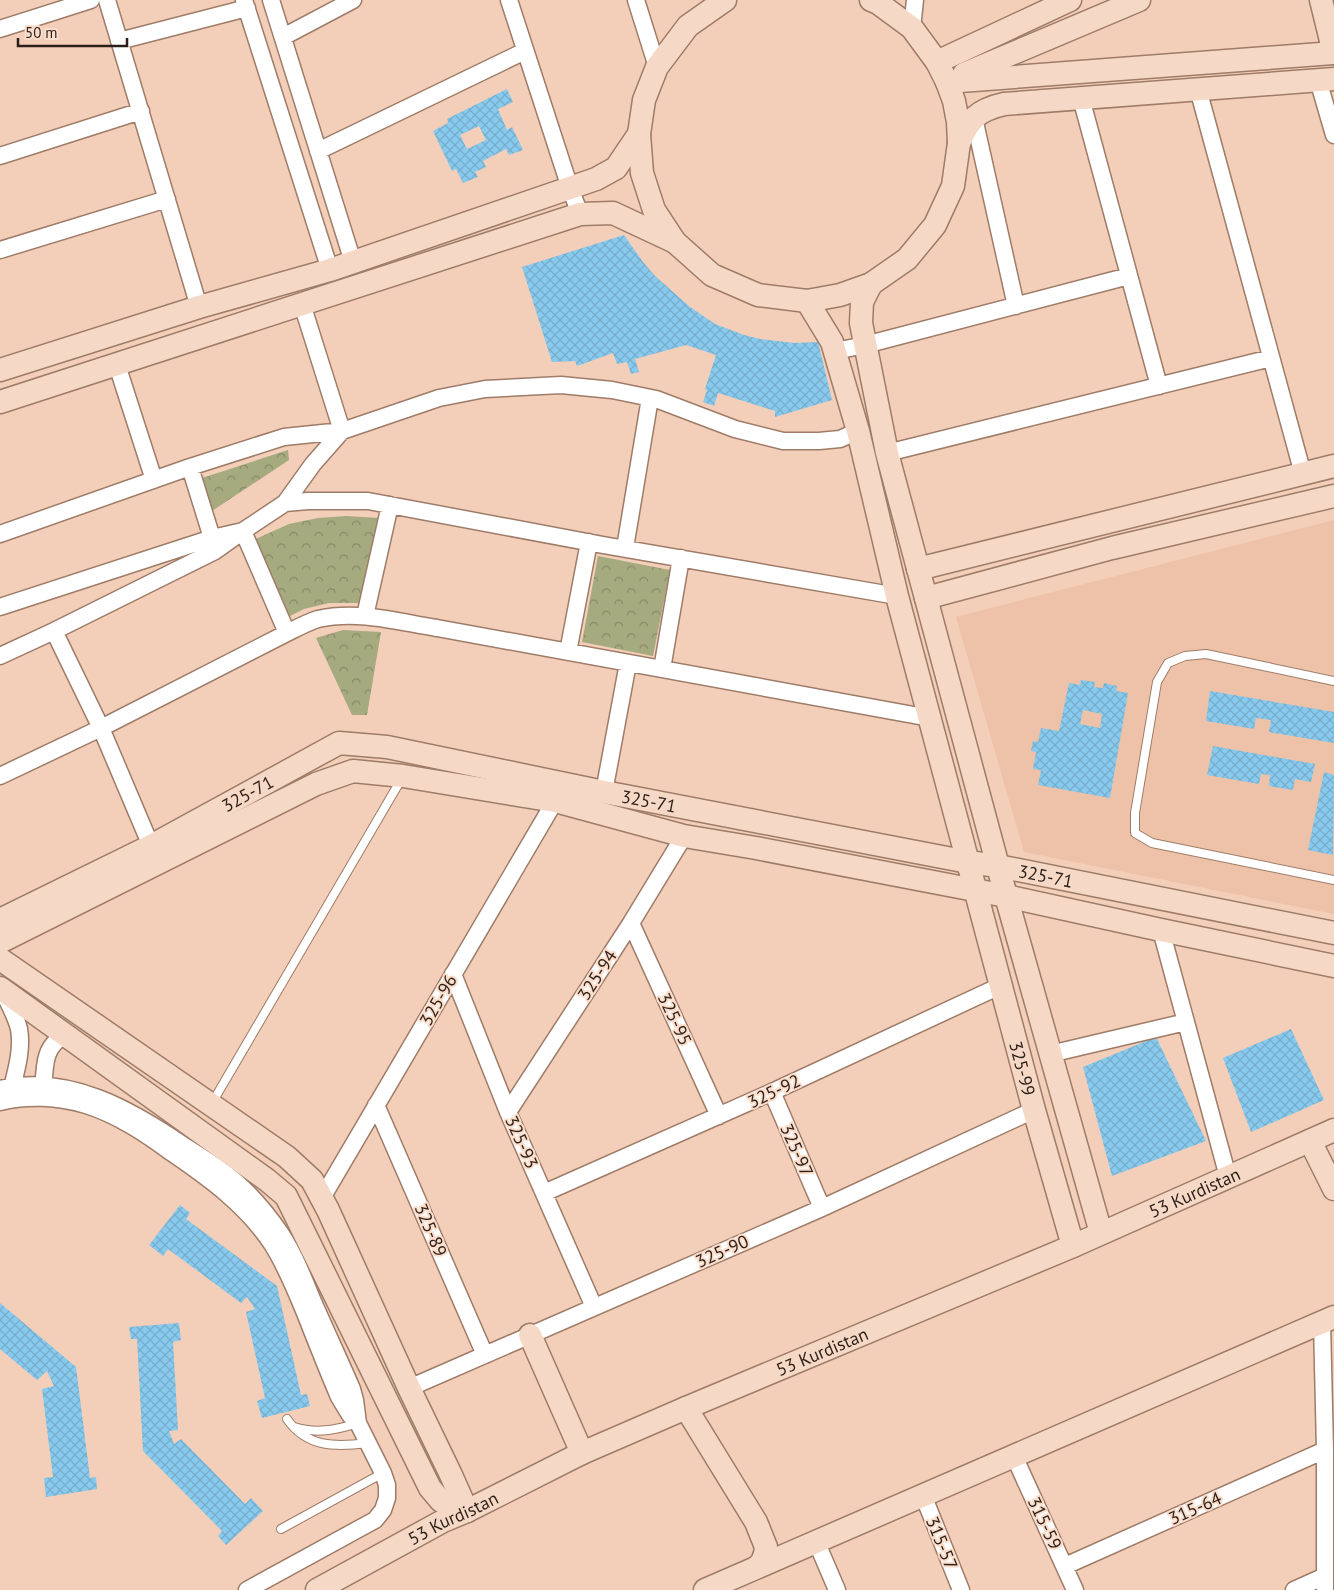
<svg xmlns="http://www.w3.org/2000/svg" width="1334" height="1590" font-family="'PT Sans',sans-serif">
  <defs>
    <pattern id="park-crowns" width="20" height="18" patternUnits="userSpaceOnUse" patternTransform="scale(1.25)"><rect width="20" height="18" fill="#a6aa7f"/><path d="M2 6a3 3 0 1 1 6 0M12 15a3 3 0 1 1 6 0" fill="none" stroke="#878a67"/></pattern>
    <pattern id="building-cross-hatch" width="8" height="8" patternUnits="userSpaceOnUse" patternTransform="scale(1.25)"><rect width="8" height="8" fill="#88caee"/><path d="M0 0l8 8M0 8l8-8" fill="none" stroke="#76adcb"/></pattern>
  </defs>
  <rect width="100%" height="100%" fill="#f3ceb8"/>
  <path fill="#eec2a8" d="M 1334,520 L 1334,914 L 1024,852 L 956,617 Z"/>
  <path fill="url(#park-crowns)" d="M 288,450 L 289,460 L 206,515 L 193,481 Z
    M 346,516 L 379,518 L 361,603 L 329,603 L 304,609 L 282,620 L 247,543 L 289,524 L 318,518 Z
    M 598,556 L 670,570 L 653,656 L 582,642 Z
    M 343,630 L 381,632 L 367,715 L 352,715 L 316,638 Z"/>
  <path fill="url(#building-cross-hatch)" fill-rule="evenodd" d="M 507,89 L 513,102 L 498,109 L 507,130 L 512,127 L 523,150 L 509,155 L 506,149 L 483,161 L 486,167 L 475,172 L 478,177 L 463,183 L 456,169 L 452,171 L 433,131 L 448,123 L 447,119 ZM 479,126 L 486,140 L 467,149 L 460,135 Z
    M 624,235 L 643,262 L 655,276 L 690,307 L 715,324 L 744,335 L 760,339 L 794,343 L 818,342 L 832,400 L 775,417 L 775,411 L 718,393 L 714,406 L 703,402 L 707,390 L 705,389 L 716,355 L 686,345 L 635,359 L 639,372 L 631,374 L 627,362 L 617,364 L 613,353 L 577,366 L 575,361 L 552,362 L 522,267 Z
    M 1081,680 L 1095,682 L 1094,687 L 1103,688 L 1104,683 L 1117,686 L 1116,691 L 1128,693 L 1110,798 L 1038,785 L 1041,770 L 1033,769 L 1036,752 L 1031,751 L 1033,741 L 1038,742 L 1041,728 L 1059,731 L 1069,683 L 1080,685 ZM 1083,710 L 1102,714 L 1100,728 L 1080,724 Z
    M 1210,691 L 1334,712 L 1334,743 L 1269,732 L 1271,720 L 1256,718 L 1254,729 L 1206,721 Z
    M 1213,746 L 1315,764 L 1311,782 L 1295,779 L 1293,790 L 1269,786 L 1270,775 L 1261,774 L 1259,784 L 1207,775 Z
    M 1324,772 L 1334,775 L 1333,855 L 1308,850 Z
    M 1291,1029 L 1324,1100 L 1251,1132 L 1223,1058 Z
    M 1156,1037 L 1206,1141 L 1112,1176 L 1083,1067 Z
    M 180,1205 L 190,1213 L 186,1219 L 277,1286 L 301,1395 L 307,1394 L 310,1406 L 262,1418 L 257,1401 L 265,1398 L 246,1312 L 255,1309 L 247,1297 L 241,1303 L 168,1249 L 163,1256 L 149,1245 Z
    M 0,1303 L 76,1367 L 90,1478 L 96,1477 L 97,1489 L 46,1497 L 44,1478 L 53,1477 L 42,1389 L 54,1386 L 47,1371 L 37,1380 L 0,1349 Z
    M 179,1323 L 181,1340 L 173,1342 L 178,1430 L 169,1431 L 174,1444 L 181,1439 L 245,1504 L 251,1498 L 263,1511 L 226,1545 L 218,1536 L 222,1531 L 143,1451 L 137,1339 L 131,1339 L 129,1327 Z"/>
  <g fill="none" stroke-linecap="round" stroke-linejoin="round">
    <defs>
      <path id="lane" d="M 1334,681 L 1206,654 L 1185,656 L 1168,663 L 1157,682 L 1135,813 L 1135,833 L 1152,843 L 1334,880
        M 212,1103 L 402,778
        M 287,1419 C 307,1448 336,1447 368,1443
        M 294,1427 C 316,1434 336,1430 358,1423
        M 281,1529 L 383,1473"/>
      <path id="street" d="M 107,0 L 199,307
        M 244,0 L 330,270
        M 271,0 L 353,262
        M 509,0 L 570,188 L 580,214
        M 636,0 L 657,67
        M 912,28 L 915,0
        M 0,29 L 91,0
        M 283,37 L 353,0
        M 119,41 L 247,8
        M 1318,80 L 1334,135
        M 1198,89 L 1303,474
        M 1081,98 L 1159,386
        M 974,118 L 1016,306
        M 318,151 L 525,51
        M 0,156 L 141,111
        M 0,250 L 167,199
        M 835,351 L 865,345 L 1129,276
        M 117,365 L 154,480
        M 887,453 L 1271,358
        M 190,467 L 212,538
        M 285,503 L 308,501 L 368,501 L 603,545 L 897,596
        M 0,534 L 190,467 L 284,437 L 342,431 L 302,304
        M 625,548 L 650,398
        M 0,607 L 212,538 L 243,531 L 287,633
        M 365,616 L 390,505
        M 54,631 L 101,728 L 151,846
        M 568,652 L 589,542
        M 0,656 L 54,631 L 215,551 L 243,531 L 285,503 L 313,464 L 342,431 L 439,398 L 485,389 L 561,385 L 612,390 L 656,399 L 735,429 L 783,441 L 819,441 L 840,439 L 858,431
        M 662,669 L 681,558
        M 0,776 L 101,728 L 287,633 C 297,628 308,622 318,619 C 358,610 399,622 437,628 L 930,718
        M 604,792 L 628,663
        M 631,923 L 719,1116
        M 1161,930 L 1228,1177
        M 453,974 L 508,1112 L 594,1307
        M 3,992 C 9,1004 16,1016 19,1029 C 23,1051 15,1074 10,1096
        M 1050,1054 L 1186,1022
        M 0,1089 C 69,1073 132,1110 186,1147 C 197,1154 208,1161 218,1168 C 243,1185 264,1209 281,1234 C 294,1254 303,1277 312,1299 C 325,1329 339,1359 352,1389 L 355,1400 L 358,1423
        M 772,1092 L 822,1208
        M 43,1096 C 45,1072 41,1046 66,1035
        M 0,1102 C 27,1095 59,1097 86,1105 C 118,1115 146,1134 172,1153 C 210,1179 246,1205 272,1244 C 286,1266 295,1289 305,1313 C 316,1341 327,1369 339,1397 L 350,1415 L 358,1423 L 383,1473 L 387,1485 L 387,1498 L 383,1510 L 375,1520 L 247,1590
        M 376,1105 L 485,1355
        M 508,1112 L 631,923 L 684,836
        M 544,1193 L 772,1092 L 1002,985
        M 322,1198 L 555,801
        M 1322,1323 L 1325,1450 L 1325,1590
        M 409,1388 L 822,1208 L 1034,1110
        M 1014,1456 L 1075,1590
        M 923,1495 L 961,1590
        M 816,1541 L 837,1590
        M 1065,1566 L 1325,1450
        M 1294,1590 L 1325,1576"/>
      <g id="secondary">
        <path d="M 725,0 L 688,26 L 657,67 L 644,100 L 639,134 L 642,173 L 654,210 L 675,242 L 712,275 L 758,295 L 807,301 L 840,295 L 871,284 L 907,259 L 935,225 L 953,186 L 959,143 L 958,122 L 954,101 L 947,82 L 937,62 L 912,28 L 878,3 L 871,0"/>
        <path d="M 1321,0 L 1334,53"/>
        <path d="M 937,62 L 1070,0"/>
        <path d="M 964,74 L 1139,0"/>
        <path d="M 947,82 L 1334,53"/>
        <path d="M 959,143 C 969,119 978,110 1004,104 L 1334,79"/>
        <path d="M 871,284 L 862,302 L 861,323 L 887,453 L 1006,896 L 1101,1233"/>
        <path id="s1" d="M 807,301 L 832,342 L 858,431 L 897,596 L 1034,1110 L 1073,1246"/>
        <path d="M 0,370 L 199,307 L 330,270 L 596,179 L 616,168 L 639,134"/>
        <path d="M 0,402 L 580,214 L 613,213 L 675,242"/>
        <path d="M 918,569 L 1334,466"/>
        <path d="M 926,598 L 1112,548 L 1334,496"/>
        <path id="s2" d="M 0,920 L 151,846 L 339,743 L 387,747 L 604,792 L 968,862 L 998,866 L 1334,933"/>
        <path d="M 0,942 L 316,784 L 353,771 L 403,776 L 555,801 L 684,836 L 756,848 L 1006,896 L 1161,930 L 1334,966"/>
        <path d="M 0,959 L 287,1157 L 312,1180 L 328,1210 L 409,1388 L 451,1475 L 467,1511"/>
        <path d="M 0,988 L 267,1180 L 286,1196 L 430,1488 L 441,1501 L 467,1511"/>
        <path d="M 1310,1141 L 1334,1189"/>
        <path d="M 530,1335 L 582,1453"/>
        <path d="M 686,1408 L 756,1522 L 766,1547 L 765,1554 L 762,1562 L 757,1567"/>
        <path id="s3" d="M 317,1590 L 443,1521 L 467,1511 L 582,1453 L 686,1408 L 1073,1246 L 1334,1130"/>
        <path d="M 705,1590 L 1334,1317"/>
      </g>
    </defs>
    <use href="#lane" stroke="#9e7c68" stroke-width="10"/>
    <use href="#street" stroke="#9e7c68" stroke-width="19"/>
    <use href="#secondary" stroke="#9e7c68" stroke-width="25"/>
    <use href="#lane" stroke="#fff" stroke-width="8"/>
    <use href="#street" stroke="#fff" stroke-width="16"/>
    <use href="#secondary" stroke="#f5d9c6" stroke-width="22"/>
  </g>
  <g text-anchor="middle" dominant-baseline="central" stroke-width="4" stroke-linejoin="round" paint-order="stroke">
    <g font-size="18" fill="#2c1f17" stroke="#fbddcb">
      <text stroke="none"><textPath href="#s2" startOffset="278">325-71</textPath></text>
      <text stroke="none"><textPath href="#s2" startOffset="698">325-71</textPath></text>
      <text stroke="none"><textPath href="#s2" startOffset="1102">325-71</textPath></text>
      <text transform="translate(597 975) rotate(-57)">325-94</text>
      <text transform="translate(438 1000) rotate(-60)">325-96</text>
      <text transform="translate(675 1019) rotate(65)">325-95</text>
      <text stroke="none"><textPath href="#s1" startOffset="799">325-99</textPath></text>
      <text transform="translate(774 1091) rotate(-25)">325-92</text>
      <text transform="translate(522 1142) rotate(66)">325-93</text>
      <text transform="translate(797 1150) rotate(66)">325-97</text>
      <text stroke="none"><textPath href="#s3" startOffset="964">53 Kurdistan</textPath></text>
      <text transform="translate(431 1230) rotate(67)">325-89</text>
      <text transform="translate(722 1251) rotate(-24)">325-90</text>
      <text stroke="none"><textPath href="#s3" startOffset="559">53 Kurdistan</textPath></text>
      <text transform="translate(1195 1508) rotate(-24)">315-64</text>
      <text stroke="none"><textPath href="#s3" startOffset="154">53 Kurdistan</textPath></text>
      <text transform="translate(1045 1523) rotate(65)">315-59</text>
      <text transform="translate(942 1543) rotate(68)">315-57</text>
    </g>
  </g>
  <path d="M18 38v8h109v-8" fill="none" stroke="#2c1f17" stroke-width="2.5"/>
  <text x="25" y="38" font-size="15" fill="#2c1f17" stroke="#fbddcb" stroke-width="4" paint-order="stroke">50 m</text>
</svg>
